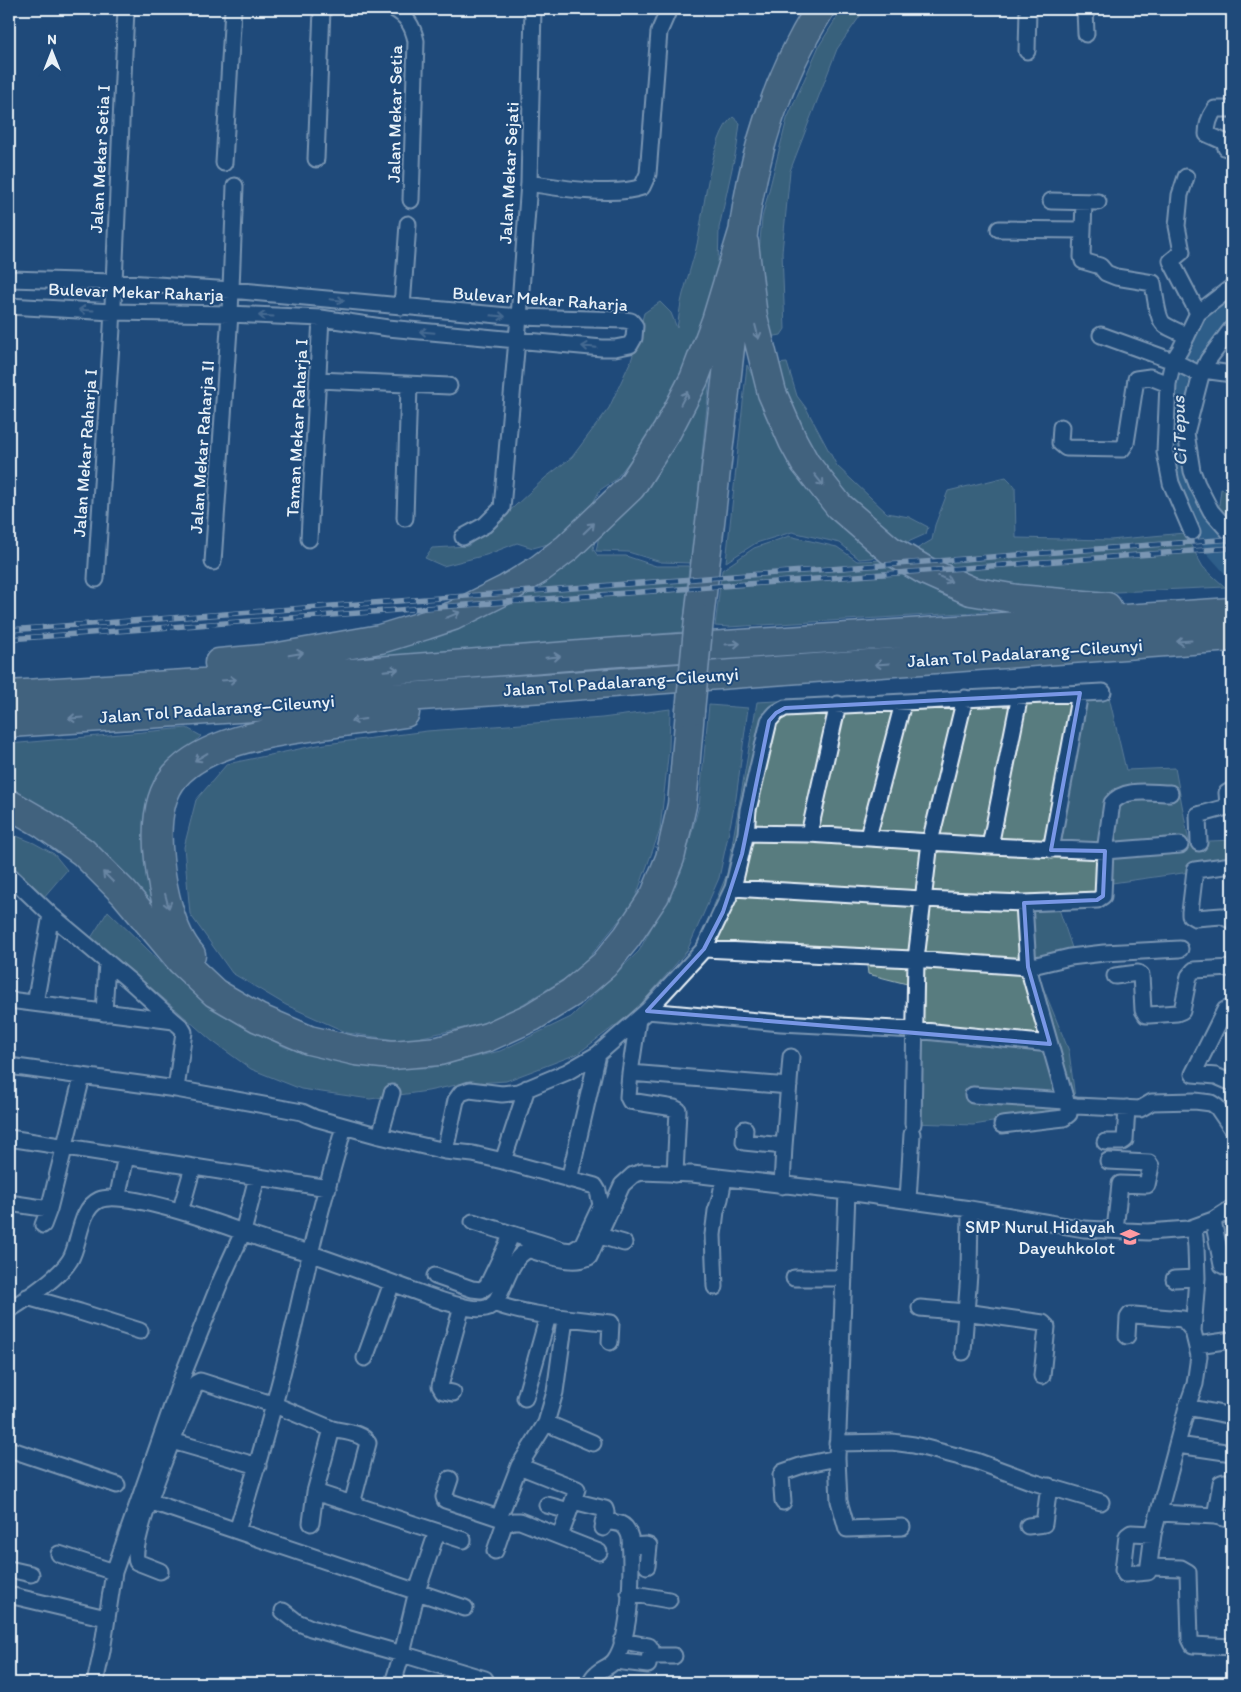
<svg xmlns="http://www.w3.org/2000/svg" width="1241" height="1692" font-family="Itim,sans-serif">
  <rect width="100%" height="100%" fill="#1f4a7a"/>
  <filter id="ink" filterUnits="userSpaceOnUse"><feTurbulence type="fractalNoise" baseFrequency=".02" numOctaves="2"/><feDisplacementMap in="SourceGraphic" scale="10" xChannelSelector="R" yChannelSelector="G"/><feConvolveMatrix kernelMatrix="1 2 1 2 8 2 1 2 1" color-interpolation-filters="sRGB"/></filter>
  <g filter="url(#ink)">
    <path fill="#597b7f" stroke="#a0b6bc" d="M 842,9 L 865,9 L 837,49 L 790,171 L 782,252 L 785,329 L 781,335 L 770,337 L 757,275 L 762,218 L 787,119 L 819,46 Z
      M 733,117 L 740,123 L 737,146 L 719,228 L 718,269 L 685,368 L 659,423 L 615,480 L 600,490 L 584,519 L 548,544 L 533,548 L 517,543 L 486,555 L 443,566 L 425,558 L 432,548 L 468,546 L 502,518 L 545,478 L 572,457 L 609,408 L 632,358 L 644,313 L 660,302 L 671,313 L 677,328 C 679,317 680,305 683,294 C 687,279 692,264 696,249 C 703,220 710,134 733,117 Z
      M 712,357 L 691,563 L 661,562 L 628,552 L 596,551 L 600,531 Z
      M 787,363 L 797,396 L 806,408 L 837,466 L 887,513 L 909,517 L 928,527 L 926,534 L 908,542 L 885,532 L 814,468 L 776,387 L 777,364 Z
      M 747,365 L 781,434 L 883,557 L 859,559 L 840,543 L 792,532 L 756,543 L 726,562 Z
      M 1006,477 L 1015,486 L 1016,538 L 1110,540 L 1184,533 L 1203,567 L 1225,587 L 1051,595 L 996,586 L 913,551 L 932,540 L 935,525 L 948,491 Z
      M 1232,484 L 1232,528 L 1231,528 L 1226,513 L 1218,513 L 1221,489 L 1230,491 Z
      M 595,532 L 595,541 L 593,549 L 598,556 L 626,556 L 656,566 L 689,566 L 683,632 L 379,657 L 379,651 Z
      M 789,536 L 837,547 L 857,561 L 889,560 L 1012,610 L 729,627 L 715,626 L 722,570 L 754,548 Z
      M 1106,684 L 1126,770 L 1175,768 L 1189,842 L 1232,840 L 1232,866 L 1105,884 L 1106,902 L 1059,909 L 1072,948 L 1033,963 L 1069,1051 L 1076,1106 L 1038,1115 L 973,1125 L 912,1123 L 909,1090 L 907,984 L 868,974 L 866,958 L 697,946 L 727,874 L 757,702 Z
      M 709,705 L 748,708 L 736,798 L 719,878 L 687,951 L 636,1010 L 577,1054 L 506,1081 L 461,1084 L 428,1091 L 370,1099 L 301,1089 L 251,1069 L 212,1041 L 155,991 L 91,938 L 108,911 L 175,976 L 221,1014 L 285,1047 L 355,1066 L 429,1068 L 500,1051 L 571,1017 L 639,951 L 681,872 L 699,806 Z
      M 670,709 L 669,748 L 660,830 L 634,902 L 579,970 L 495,1021 L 403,1041 L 348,1033 L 286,1005 L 232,973 L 190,914 L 184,847 L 196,800 L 227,764 L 318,745 L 427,731 L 602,718 Z
      M 187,728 L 201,736 L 153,789 L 143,840 L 159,912 L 9,797 L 9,744 Z
      M 9,833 L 34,843 L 54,854 L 67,870 L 43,898 L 9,864 Z"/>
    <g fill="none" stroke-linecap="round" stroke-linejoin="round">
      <path stroke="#40759c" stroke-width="22" d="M 1232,301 L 1215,316 L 1177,381 L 1178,469 L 1216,547 L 1232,565"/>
      <defs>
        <path id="street" d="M 394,9 C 407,16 413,26 416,41 L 411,200
          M 1085,9 L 1086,34
          M 1027,51 L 1028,9
          M 1226,148 L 1227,143 L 1207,134 C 1207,125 1210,116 1215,109 L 1232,109
          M 316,159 L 322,9
          M 224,163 L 233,9
          M 1186,177 L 1180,195 L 1177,226 L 1182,252 L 1171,261 L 1198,313
          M 529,183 C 559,188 614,197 642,187 L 648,174 L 659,32 L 669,9
          M 1051,201 L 1098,202
          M 1084,202 L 1082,257 L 1083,261 L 1100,266 L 1106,273 L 1116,277 L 1153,283 C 1155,293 1157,320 1165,325 C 1171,329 1180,332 1187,336
          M 999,229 L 1082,230
          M 9,279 L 113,282 L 231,290 L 519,317 L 625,320 L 631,321 L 635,326 L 634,338 L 630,345 L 615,348 L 602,348 L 388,328 L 321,318 L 230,314 L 112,312 L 9,306
          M 402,307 L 408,224
          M 1232,328 L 1208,360 L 1201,375 L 1186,433 L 1192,471 L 1197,484 L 1211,511 L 1232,535
          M 1101,335 L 1173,361 L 1201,375
          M 1203,370 L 1232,374
          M 319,380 L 449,386
          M 1061,427 L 1060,443 L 1066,448 L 1122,449 L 1126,443 L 1136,379 L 1150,377 L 1168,384
          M 405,518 L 409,385
          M 1192,532 L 1171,483 L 1165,452 L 1168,384 L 1173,361 L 1180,350 L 1198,313 L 1232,287
          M 463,537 L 485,525 L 502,508 L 519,317 L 529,183 L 533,9
          M 309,539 L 321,318
          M 213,562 L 230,314 L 235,186
          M 96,579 L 112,328 L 126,9
          M 965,698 L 930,842 L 990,846 L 1020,695
          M 746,833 L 748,810 L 769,721 L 776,713 L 785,708 L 1103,692
          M 809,834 L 838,704
          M 868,837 L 903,703
          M 1199,843 L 1198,815 L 1227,807 L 1228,805 L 1227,793 L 1232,790
          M 990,846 L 1105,851 L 1180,845
          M 1051,850 L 1080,693
          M 1232,865 L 1195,870 L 1190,912 L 1190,915 L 1195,918 L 1222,916 L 1232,921
          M 9,875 L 51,915 L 131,982 L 174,1021
          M 733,888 L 922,899 L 1024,903 L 1097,900 L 1103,896 L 1105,851 L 1112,803 C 1125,787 1151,793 1170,793
          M 1024,903 L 1028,967 L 1066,1101
          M 704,949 L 912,959 L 1028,967 L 1070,957 L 1104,953 L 1180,949
          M 1115,976 L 1138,973 L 1141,975 L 1143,1010 L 1146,1015 L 1149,1015 L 1177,1013 L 1182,1011 L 1189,976 L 1194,970 L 1232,968
          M 9,1000 L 174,1021 L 181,1027 L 184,1032 L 176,1089
          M 35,1003 L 51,915
          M 1232,1007 L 1225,1010 L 1193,1074 L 1216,1076 L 1232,1083
          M 647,1011 L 781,1023 L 915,1030 L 1050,1044
          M 104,1013 L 107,962
          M 638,1019 L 630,1073 L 789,1086
          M 9,1066 L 176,1089 L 302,1112 L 315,1118 L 380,1136 L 445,1151 L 473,1154 L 503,1161 L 595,1186 L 598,1191 L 601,1205 L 582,1245 L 572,1251 L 563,1250 L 512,1234 L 487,1286 L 481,1290 L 472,1289 L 435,1276
          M 630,1073 L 628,1097 L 630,1101 L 674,1108 L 678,1110 L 675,1174
          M 973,1095 L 1066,1101 L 1069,1105 L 1076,1106 L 1140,1109 L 1152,1102 L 1195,1101 L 1211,1103 L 1217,1107 L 1232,1129
          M 1002,1125 L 1064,1118 L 1069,1114 L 1069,1105
          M 344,1126 C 333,1169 319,1212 310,1255 C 290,1349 266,1440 237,1531 L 465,1608
          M 745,1129 L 744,1142 L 784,1146
          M 380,1136 L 392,1093
          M 9,1138 L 328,1188
          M 1105,1142 L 1122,1142 L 1125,1140 L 1127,1108
          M 445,1151 L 456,1100 L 461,1093 L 470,1090 L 502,1094 L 519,1092 L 567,1072 L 598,1054 L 647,1011 L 704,949 L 733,888 L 746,833 L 809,834 L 930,842 L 916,959 L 913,1124
          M 503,1161 L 527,1088
          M 1108,1161 L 1149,1163 L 1151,1166 L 1147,1185 L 1120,1184 L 1115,1230
          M 569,1180 L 598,1054
          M 782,1186 L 784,1146 L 791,1057
          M 119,1190 L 126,1156
          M 847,1192 L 837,1458 L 839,1501 L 847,1529 L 902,1527
          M 908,1200 L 912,1134
          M 183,1202 L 193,1167
          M 9,1203 L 49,1209
          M 1213,1220 L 1222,1265 L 1226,1267 L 1232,1266
          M 473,1222 L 512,1234
          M 43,1225 L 49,1209 L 82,1077
          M 600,1236 L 624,1243
          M 794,1278 L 844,1278
          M 1174,1279 L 1197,1278
          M 715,1287 L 713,1235 L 716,1211 L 720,1199 L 724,1179
          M 27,1297 L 80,1312 L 140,1331
          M 493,1303 C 531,1317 572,1318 611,1323 L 610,1342
          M 920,1308 L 965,1312 L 1043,1323 L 1047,1327 L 1042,1376
          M 9,1310 C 26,1299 59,1278 70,1260 C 80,1244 79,1209 99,1200 C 123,1189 221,1224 248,1234 C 268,1242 289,1247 309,1253 C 342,1264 374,1276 406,1288 C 423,1294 469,1313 486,1308 C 505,1304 505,1258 529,1250 C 548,1254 570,1266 589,1257 L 622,1185 L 633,1175 L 642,1172 L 692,1174 L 847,1192 L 970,1209 L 1084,1229 L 1148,1232 L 1188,1229 L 1213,1220 L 1232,1208
          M 1127,1336 L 1128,1318 L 1130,1315 L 1134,1315 L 1183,1319 L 1193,1331
          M 1197,1345 L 1232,1340
          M 963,1352 L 969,1274 L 970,1209
          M 365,1358 L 392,1283
          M 453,1393 L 443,1391 L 440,1386 L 462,1306
          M 525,1398 L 548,1316
          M 1187,1407 L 1232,1416
          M 546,1423 L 593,1443
          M 332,1429 C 343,1432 362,1432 368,1443 L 352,1504
          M 172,1441 L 258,1466
          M 837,1443 L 892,1442 L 914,1445 L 976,1461 L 1033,1482 L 1101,1502
          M 1178,1445 L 1232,1453
          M 9,1449 L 117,1485
          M 519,1466 L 577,1489 L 573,1501 L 605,1509 L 606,1512 L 603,1528
          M 450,1479 L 444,1497 L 445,1500 L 499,1518 L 519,1466 L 546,1423 L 555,1392 L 565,1319
          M 315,1492 L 463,1540
          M 149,1501 L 237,1531
          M 783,1502 L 781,1475 L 783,1472 L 803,1465 L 837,1458
          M 547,1505 L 569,1511
          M 1160,1513 L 1215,1516 L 1232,1520
          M 1215,1516 L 1221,1483 L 1224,1482 L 1232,1483
          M 1028,1526 L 1044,1524 L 1049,1486
          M 1153,1534 L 1131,1533 L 1127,1536 L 1123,1570 L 1125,1574 L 1148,1572 L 1153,1534 L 1187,1407 L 1195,1384 L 1199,1356 L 1193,1331 L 1197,1278 L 1196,1247 L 1194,1228
          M 560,1536 L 573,1501
          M 630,1546 L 646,1545 L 649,1546 L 647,1566
          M 495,1551 L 504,1525 L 513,1521 L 520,1521 L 599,1552
          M 59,1554 L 114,1572
          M 1149,1567 L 1181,1568 L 1188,1572 L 1190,1639 L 1193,1645 L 1232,1647
          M 9,1569 L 31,1574
          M 160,1571 L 137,1562 C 127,1543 185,1409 196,1383 L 200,1381 L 275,1405 L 332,1429 L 315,1492 L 311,1523
          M 629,1593 L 669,1600
          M 9,1595 L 106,1618
          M 283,1611 L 297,1622 L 311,1628 L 402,1654 L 417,1591 L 437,1532
          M 650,1656 L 674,1656
          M 615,1661 L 648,1665 L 651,1649 L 649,1646 L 622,1641
          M 95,1683 L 102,1651 L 114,1572 L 184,1372 L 221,1280 L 243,1232 L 257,1177
          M 393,1683 L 402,1654 L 485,1679
          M 590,1683 C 596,1668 608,1670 615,1660 C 632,1636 632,1566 630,1537 C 626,1522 617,1522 603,1522"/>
        <path id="highway" d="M 744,243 L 753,317 L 772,393 L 793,441 L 805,463 L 839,506 L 890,550 L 926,571 L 971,591 L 1017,599 L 1107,607
          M 741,250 C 750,165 775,81 820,9
          M 699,619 L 736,295
          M 219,663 L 273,658 L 380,639 L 426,625 L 453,616 L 507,589 L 538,570 L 567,548 L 631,487 L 667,431 L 694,379 L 716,321 L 743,232
          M 9,695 L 313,676 L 619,652 L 1232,612
          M 9,723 L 544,688 L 1232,637
          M 9,804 L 42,823 L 83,852 L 124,893 L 181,961 L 215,993 L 258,1018 L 309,1040 L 356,1051 L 392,1055 L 439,1051 L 488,1037 L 532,1017 L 571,993 L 604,965 L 627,937 L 655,895 L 670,858 L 682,805 L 690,711
          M 191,955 C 171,933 162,888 159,859 C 156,832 156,798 175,776 C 208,739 276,732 323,725 C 350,721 378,717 405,713"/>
      </defs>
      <use href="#street" stroke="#e8f1f8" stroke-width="19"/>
      <use href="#highway" stroke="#e8f1f8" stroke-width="31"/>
      <use href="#street" stroke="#1f4a7a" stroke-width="15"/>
      <use href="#highway" stroke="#6c7e84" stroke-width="28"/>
      <defs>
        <path id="rail" d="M 9,630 L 1232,539
          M 9,639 L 1232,548"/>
      </defs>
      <use href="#rail" stroke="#e8f1f8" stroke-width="5.5"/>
      <use href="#rail" stroke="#1f4a7a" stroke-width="4" stroke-dasharray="11" stroke-linecap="butt"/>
      <defs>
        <path id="highway-bridge" d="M 690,711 L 699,619"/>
      </defs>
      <use href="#highway-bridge" stroke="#e8f1f8" stroke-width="31" stroke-linecap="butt"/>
      <use href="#highway-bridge" stroke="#6c7e84" stroke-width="28"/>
    </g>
    <defs><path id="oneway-shaft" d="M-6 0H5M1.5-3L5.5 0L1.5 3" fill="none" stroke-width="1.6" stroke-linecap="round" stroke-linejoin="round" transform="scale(1.25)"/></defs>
    <g stroke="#6f8dac">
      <use href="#oneway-shaft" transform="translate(337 300) rotate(6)"/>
      <use href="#oneway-shaft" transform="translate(86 310) rotate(-177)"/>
      <use href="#oneway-shaft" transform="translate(266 316) rotate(-177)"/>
      <use href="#oneway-shaft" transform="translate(498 316) rotate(5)"/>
      <use href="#oneway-shaft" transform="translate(427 332) rotate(-175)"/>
      <use href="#oneway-shaft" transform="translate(589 347) rotate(-174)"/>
    </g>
    <g stroke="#c3ced5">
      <use href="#oneway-shaft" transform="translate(757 332) rotate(76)"/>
      <use href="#oneway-shaft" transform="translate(684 398) rotate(-62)"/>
      <use href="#oneway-shaft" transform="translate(819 480) rotate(51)"/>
      <use href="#oneway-shaft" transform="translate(589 528) rotate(-44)"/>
      <use href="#oneway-shaft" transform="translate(945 579) rotate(24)"/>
      <use href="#oneway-shaft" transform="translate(453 615) rotate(-23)"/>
      <use href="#oneway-shaft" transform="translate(1184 641) rotate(176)"/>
      <use href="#oneway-shaft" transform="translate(733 644) rotate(-4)"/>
      <use href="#oneway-shaft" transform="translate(296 654) rotate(-10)"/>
      <use href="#oneway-shaft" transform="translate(553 657) rotate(-5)"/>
      <use href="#oneway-shaft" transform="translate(882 664) rotate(176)"/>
      <use href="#oneway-shaft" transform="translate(391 670) rotate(-5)"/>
      <use href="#oneway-shaft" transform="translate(229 680) rotate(-4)"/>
      <use href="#oneway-shaft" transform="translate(76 718) rotate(176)"/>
      <use href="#oneway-shaft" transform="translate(358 720) rotate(172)"/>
      <use href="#oneway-shaft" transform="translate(201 757) rotate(149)"/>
      <use href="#oneway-shaft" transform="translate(108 877) rotate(-135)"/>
      <use href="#oneway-shaft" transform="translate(167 901) rotate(75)"/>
    </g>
  </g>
  <path d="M0 0H1241V1692H0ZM 1080,693 L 1051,850 L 1105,851 L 1103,896 L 1097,900 L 1024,903 L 1028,967 L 1050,1044 L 647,1011 L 704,949 L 723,912 L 742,854 L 769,721 L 776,713 L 785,708 Z" fill="#1f4a7a" fill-opacity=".55" fill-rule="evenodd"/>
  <path fill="none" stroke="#7897e6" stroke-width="4" stroke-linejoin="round" d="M 1080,693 L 1051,850 L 1105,851 L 1103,896 L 1097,900 L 1024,903 L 1028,967 L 1050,1044 L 647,1011 L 704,949 L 723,912 L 742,854 L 769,721 L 776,713 L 785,708 Z"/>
  <defs>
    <symbol id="school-bare" viewBox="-9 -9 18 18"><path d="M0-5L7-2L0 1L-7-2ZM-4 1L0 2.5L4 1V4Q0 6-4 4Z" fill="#ff9aa2" stroke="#1f4a7a" stroke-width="2.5" paint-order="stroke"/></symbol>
  </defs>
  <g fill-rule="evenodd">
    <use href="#school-bare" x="1116" y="1223" width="28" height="28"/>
  </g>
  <g text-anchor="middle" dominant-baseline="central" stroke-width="4" stroke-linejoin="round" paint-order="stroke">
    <g font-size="18" fill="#e8f1f8" stroke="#1f4a7a">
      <text transform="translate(395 114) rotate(-89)">Jalan Mekar Setia</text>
      <text transform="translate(100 159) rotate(-87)">Jalan Mekar Setia I</text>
      <text transform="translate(509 173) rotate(-87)">Jalan Mekar Sejati</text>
      <text transform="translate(136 292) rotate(2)">Bulevar Mekar Raharja</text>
      <text transform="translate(540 299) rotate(4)">Bulevar Mekar Raharja</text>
      <text transform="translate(297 428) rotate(-87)">Taman Mekar Raharja I</text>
      <text transform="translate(202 447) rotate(-86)">Jalan Mekar Raharja II</text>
      <text transform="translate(85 453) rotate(-86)">Jalan Mekar Raharja I</text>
      <text transform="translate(1025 653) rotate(-4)">Jalan Tol Padalarang–Cileunyi</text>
      <text transform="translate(621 682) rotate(-4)">Jalan Tol Padalarang–Cileunyi</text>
      <text transform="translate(217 709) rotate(-4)">Jalan Tol Padalarang–Cileunyi</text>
    </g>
    <g font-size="18" fill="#e8f1f8" stroke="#1f4a7a" text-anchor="end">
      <text x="1115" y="1227">SMP Nurul Hidayah<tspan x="1115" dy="21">Dayeuhkolot</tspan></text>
    </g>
    <g font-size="19" font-style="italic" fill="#cfdeea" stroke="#1f4a7a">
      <text transform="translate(1179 431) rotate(-92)">Ci Tepus</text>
    </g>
  </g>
  <rect width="1241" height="1692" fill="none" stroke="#1f4a7a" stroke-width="30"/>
  <rect x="15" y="15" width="1211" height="1662" fill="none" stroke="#e8f1f8" stroke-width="2" filter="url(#ink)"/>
  <g transform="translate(52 52)" stroke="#1f4a7a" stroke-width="4" paint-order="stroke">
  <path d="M0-4L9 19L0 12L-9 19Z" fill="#e8f1f8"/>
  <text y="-8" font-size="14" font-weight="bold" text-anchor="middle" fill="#e8f1f8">N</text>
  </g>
</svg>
